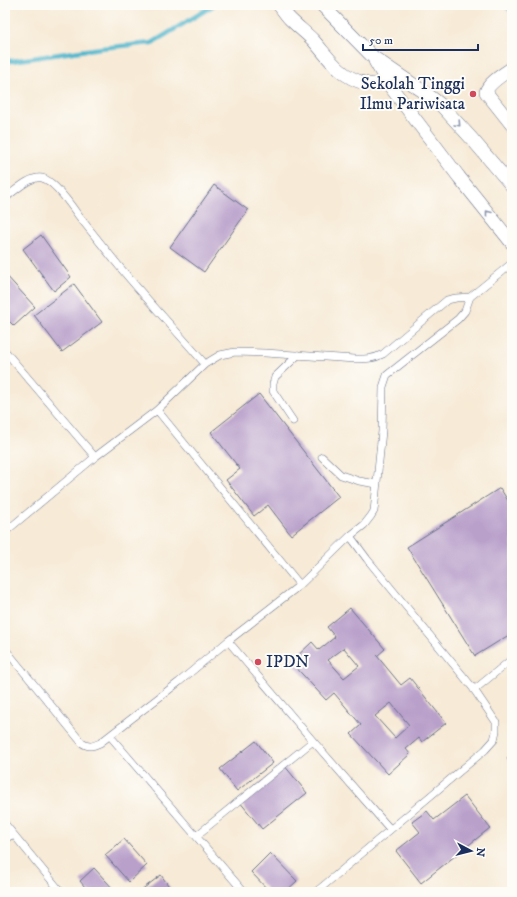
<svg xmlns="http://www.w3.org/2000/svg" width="517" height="897" font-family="'IM FELL DW Pica',serif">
  <rect width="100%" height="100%" fill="#fdfcf7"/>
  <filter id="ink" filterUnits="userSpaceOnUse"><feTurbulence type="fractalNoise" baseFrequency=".025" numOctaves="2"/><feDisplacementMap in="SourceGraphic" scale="8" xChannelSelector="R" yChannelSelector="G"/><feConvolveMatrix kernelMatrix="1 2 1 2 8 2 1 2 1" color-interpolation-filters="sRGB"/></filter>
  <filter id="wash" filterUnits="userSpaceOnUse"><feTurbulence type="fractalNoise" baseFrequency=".012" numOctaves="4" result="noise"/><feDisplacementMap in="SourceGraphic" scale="16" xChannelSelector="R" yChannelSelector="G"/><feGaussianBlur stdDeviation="0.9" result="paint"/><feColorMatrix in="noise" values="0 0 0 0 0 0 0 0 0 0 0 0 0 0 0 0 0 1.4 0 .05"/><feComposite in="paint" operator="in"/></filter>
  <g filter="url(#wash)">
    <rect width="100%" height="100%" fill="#f7ead6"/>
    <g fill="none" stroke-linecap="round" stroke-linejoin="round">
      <path stroke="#4eb6cc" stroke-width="4.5" d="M 504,5 L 512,11
        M 5,60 L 12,61 L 101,48 L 152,43 L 214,5"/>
    </g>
    <g id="blocks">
      <path fill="#b9a0cb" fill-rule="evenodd" d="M 214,185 L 248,210 L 204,272 L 170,247 Z
        M 41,235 L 71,277 L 54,291 L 23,249 Z
        M 5,274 L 35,307 L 14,326 L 5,317 Z
        M 74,284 L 102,322 L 62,352 L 34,315 Z
        M 259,394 L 339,497 L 291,535 L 268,505 L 254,516 L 226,480 L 240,469 L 211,432 Z
        M 500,488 L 512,507 L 512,633 L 475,656 L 407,547 Z
        M 350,608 L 385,649 L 377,656 L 401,685 L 410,678 L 446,723 L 422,742 L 419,738 L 406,749 L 410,754 L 388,774 L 351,734 L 361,725 L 334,693 L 326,700 L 291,662 L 312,642 L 319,650 L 335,637 L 327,627 ZM 344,648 L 359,666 L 344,678 L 328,660 ZM 391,703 L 409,725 L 395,738 L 375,716 Z
        M 256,741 L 273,763 L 237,791 L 220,769 Z
        M 512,754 L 512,766 L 507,758 Z
        M 284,765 L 307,793 L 262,829 L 239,801 Z
        M 465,796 L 490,828 L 421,883 L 396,851 L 420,832 L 412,822 L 427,811 L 434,820 Z
        M 124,839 L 147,865 L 129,882 L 105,855 Z
        M 270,853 L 297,881 L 285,892 L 270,892 L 251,872 Z
        M 94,868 L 116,892 L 89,892 L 80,881 Z
        M 161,875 L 173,892 L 141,892 L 140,891 Z"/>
    </g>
  </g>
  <g filter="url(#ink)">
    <use href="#blocks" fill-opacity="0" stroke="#687088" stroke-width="1"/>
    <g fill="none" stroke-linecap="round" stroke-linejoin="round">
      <defs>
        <path id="service" d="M 5,198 C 14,192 29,176 42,178 C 53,180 71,205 78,215 C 90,230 102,245 114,260 C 143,296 175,329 205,364
          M 5,351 L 95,457
          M 157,410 L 300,585
          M 293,421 L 273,391 L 273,384 L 275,377 L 298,355
          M 322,457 L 341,475 L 359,481 L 377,484
          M 5,532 L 95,457 L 157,410 L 205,364 L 220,355 L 235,352 L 265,353 L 355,359 C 365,359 374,359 383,354 L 447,300 L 456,298 L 470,297
          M 228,641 L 313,741 L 390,829
          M 5,649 L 82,743 C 89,748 93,746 100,743 L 179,682 L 228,641 L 300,585 L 350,536 L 364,525 L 371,516 L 374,511 L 375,502 L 382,431 L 383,387 L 387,375 L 458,319 L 465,311 L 470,297 L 512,263
          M 474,690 L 512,659
          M 110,736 L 244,892
          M 5,824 L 61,892
          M 196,836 L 313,741
          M 5,839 L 13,834
          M 316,892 L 485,750 L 494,740 L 496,731 L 496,722 L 473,688 L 367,559 L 350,536"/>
        <path id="minor" d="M 279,5 C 283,10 286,15 290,19 C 298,27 306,33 313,40 C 329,58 339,76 364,83 C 374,86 384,83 393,78
          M 322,5 L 373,57 L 427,94 L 441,105 L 472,139 L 512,186
          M 375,61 L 387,82 L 459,177 L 512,243
          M 512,68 C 505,73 488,83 486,92 L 489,96 L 512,125"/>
      </defs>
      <use href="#service" stroke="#687088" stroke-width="8"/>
      <use href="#minor" stroke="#687088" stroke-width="14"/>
      <use href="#service" stroke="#fff" stroke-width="7"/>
      <use href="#minor" stroke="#fff" stroke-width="13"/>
    </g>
    <defs><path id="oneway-chevron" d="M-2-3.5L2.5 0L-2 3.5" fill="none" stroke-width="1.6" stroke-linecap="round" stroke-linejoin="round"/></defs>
    <g stroke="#8d97ae">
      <use href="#oneway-chevron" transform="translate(458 124) rotate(47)"/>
      <use href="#oneway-chevron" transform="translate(488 213) rotate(-128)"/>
    </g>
  </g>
  <g fill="#d1495b" stroke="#fdfcf7" stroke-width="1.5">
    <circle cx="473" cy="94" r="4"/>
    <circle cx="258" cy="662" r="4"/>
  </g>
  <g text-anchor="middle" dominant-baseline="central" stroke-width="4" stroke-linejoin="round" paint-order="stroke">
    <g font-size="17" fill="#1b2f5e" stroke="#fdfcf7" text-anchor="end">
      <text x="465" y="84">Sekolah Tinggi<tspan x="465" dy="20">Ilmu Pariwisata</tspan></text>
      <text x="266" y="662" text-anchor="start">IPDN</text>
    </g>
  </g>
  <rect width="517" height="897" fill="none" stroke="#fdfcf7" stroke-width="20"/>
  <g transform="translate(471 851) rotate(97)" stroke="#fdfcf7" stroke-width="3" paint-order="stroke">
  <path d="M0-3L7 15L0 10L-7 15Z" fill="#1b2f5e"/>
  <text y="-6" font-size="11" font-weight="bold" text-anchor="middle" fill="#1b2f5e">N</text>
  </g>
  <path d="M363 44v6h115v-6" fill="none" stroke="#1b2f5e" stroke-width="2"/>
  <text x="369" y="44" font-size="12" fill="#1b2f5e" stroke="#fdfcf7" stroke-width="3" paint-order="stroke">50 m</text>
</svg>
